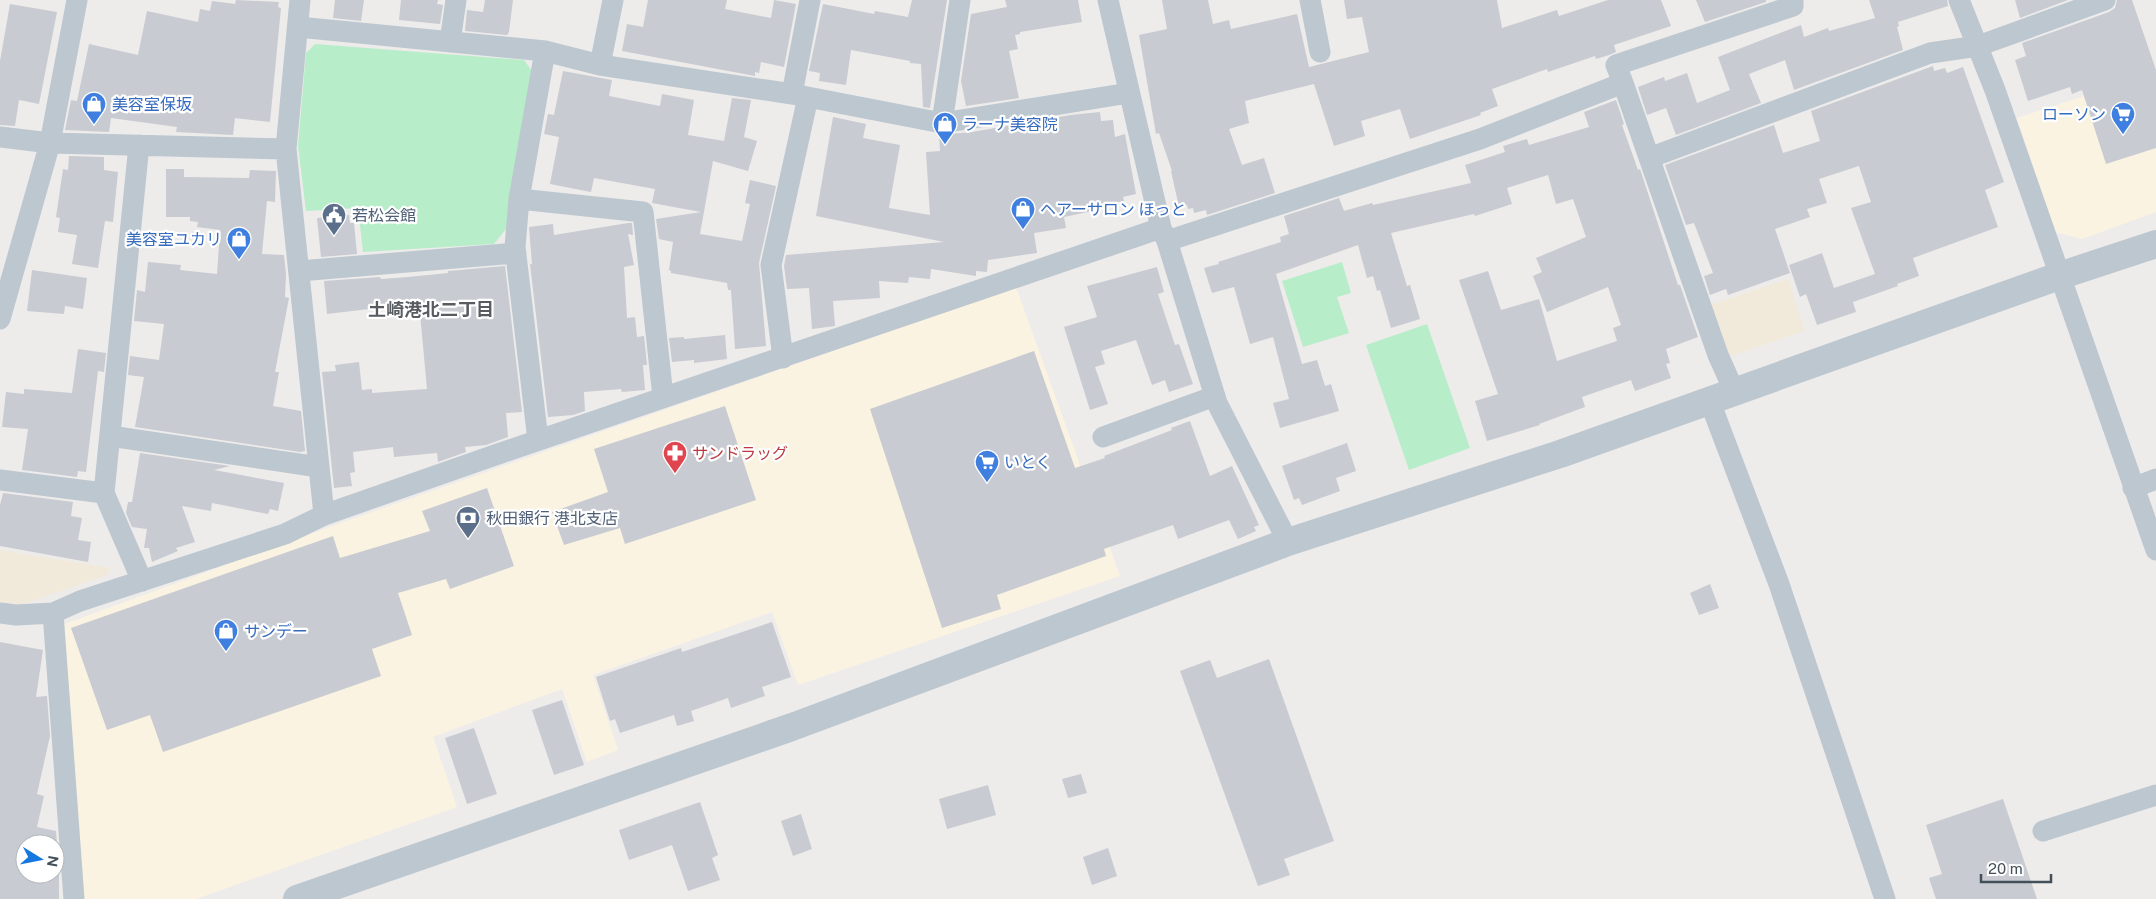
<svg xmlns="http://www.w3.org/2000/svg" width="2156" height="899" font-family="'Public Sans','Noto Sans JP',sans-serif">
  <rect width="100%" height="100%" fill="#eeebeb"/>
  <path fill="#fbf3e2" d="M 2146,76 L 2156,107 L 2156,212 L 2082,239 L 2055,232 L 2017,118 Z
    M 1016,287 L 1120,576 L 798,685 L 772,612 L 593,675 L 618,750 L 587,762 L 562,689 L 433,737 L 457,807 L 196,899 L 80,899 L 59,626 L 335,525 Z"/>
  <path fill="#b7eec9" d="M 315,44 L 524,60 L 532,71 L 506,229 L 494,244 L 363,252 L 358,208 L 306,211 L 298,146 L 306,53 Z
    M 1342,262 L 1351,293 L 1337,297 L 1349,333 L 1303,347 L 1282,281 Z
    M 1427,324 L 1470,448 L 1409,470 L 1366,345 Z"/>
  <path fill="#f1e9da" d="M 1788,279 L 1805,331 L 1728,357 L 1710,305 Z
    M 0,550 L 110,568 L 108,575 L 23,604 L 0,602 Z"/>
  <path fill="#c8cbd1" d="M 236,0 L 279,2 L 278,7 L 281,8 L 270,122 L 235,118 L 233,135 L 176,132 L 177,127 L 111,118 L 109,132 L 65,130 L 71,100 L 77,101 L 89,44 L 138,55 L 147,11 L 198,22 L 200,9 L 210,11 L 212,1 L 235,4 Z
    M 335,0 L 364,0 L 361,21 L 333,18 Z
    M 401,0 L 438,0 L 437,4 L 443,5 L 440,24 L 399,20 Z
    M 485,0 L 513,0 L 509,32 L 507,35 L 465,31 L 467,10 L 483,12 Z
    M 648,0 L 727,0 L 725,9 L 771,18 L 774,0 L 796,4 L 784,67 L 761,62 L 759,73 L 755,72 L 755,76 L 622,51 L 627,24 L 643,27 Z
    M 912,0 L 947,0 L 930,108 L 923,107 L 921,64 L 910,63 L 910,61 L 851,50 L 846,85 L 819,81 L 820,73 L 809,71 L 823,4 L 874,14 L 875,11 L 908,17 Z
    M 1005,0 L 1078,0 L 1082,22 L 1020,32 L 1020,34 L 1015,35 L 1018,49 L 1009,51 L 1019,98 L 966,106 L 961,81 L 971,14 L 1007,7 Z
    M 1162,0 L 1208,0 L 1213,24 L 1229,20 L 1231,29 L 1297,14 L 1309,67 L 1369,52 L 1362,17 L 1347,19 L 1344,0 L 1497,0 L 1502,28 L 1557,10 L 1559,16 L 1608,0 L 1661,0 L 1671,26 L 1614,45 L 1616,52 L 1609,55 L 1596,59 L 1595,56 L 1548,72 L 1547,69 L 1492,89 L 1498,106 L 1480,113 L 1481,115 L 1410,139 L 1400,109 L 1361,121 L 1365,136 L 1334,146 L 1314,84 L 1245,101 L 1249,123 L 1229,129 L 1242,165 L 1264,158 L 1275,193 L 1207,215 L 1206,210 L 1194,213 L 1193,208 L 1188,209 L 1187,205 L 1179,207 L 1171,171 L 1172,171 L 1159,133 L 1156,134 L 1139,35 L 1167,29 Z
    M 1696,0 L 1766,0 L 1766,2 L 1705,22 Z
    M 1869,0 L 1947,0 L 1948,6 L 1898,22 L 1899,26 L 1897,27 L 1903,50 L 1794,90 L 1785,60 L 1749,74 L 1761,103 L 1676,135 L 1666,108 L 1647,115 L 1638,87 L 1664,77 L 1665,81 L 1687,73 L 1697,103 L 1730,90 L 1718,57 L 1801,25 L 1804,37 L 1828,28 L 1829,31 L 1875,18 Z
    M 2015,0 L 2068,0 L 2020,18 Z
    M 2117,0 L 2132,0 L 2156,70 L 2156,148 L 2106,164 L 2082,90 L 2072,94 L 2070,87 L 2028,101 L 2015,60 L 2026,56 L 2022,43 L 2109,12 L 2115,8 Z
    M 10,4 L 57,12 L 39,104 L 19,100 L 15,126 L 0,125 L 0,61 Z
    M 1933,66 L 1934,71 L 1945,68 L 1947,73 L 1963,67 L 2004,182 L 1985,190 L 1998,227 L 1913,258 L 1919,276 L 1897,284 L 1898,286 L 1853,302 L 1856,312 L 1817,325 L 1806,294 L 1800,297 L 1789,265 L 1822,253 L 1834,288 L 1875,274 L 1851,208 L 1871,202 L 1859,166 L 1819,179 L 1827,203 L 1807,209 L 1810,217 L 1775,229 L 1790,273 L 1728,295 L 1726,289 L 1710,295 L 1704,276 L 1713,273 L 1694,223 L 1686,225 L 1665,165 L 1774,125 L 1783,153 L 1820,141 L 1811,111 Z
    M 563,71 L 612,80 L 609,96 L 660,106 L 662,94 L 694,100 L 688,135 L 724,141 L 732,98 L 751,100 L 744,137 L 757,141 L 748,171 L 713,161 L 700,234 L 742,241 L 750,204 L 745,203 L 750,180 L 776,186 L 759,263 L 766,346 L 735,349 L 731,290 L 728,290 L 727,283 L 671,273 L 671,271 L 669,270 L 673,242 L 659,239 L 656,219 L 701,212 L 652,203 L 655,189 L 594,178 L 591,192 L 550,184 L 559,137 L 544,134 L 548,114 L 554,115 Z
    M 1616,100 L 1624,124 L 1622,125 L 1638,170 L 1640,169 L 1678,285 L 1680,285 L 1698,337 L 1666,349 L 1670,363 L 1666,364 L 1671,378 L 1635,391 L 1631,380 L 1582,397 L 1585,407 L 1539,424 L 1540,425 L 1487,441 L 1475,401 L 1498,394 L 1459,280 L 1488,271 L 1501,310 L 1539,299 L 1557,361 L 1617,341 L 1613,328 L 1621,325 L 1608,287 L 1547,312 L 1533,276 L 1542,272 L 1536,258 L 1586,237 L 1573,199 L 1556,204 L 1548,175 L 1507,188 L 1512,204 L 1475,216 L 1474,214 L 1391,233 L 1407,286 L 1410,285 L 1420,319 L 1391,328 L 1380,290 L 1377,291 L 1373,276 L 1367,278 L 1358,245 L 1276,274 L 1302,364 L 1317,360 L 1325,386 L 1331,384 L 1339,411 L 1280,428 L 1273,403 L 1289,399 L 1273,337 L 1250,344 L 1234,287 L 1212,293 L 1204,268 L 1219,264 L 1218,262 L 1281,242 L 1280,237 L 1289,234 L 1284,216 L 1339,198 L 1344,211 L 1372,203 L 1373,205 L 1471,183 L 1465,165 L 1505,152 L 1503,146 L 1527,139 L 1529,145 L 1589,127 L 1584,112 Z
    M 1100,112 L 1101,121 L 1113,120 L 1115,137 L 1125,134 L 1136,194 L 1123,197 L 1124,201 L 1102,205 L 1102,209 L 1064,217 L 1066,228 L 1034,233 L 1037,253 L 988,260 L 987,272 L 976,271 L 976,276 L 931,269 L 930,279 L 909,277 L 908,283 L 879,281 L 880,298 L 833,301 L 835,326 L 812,329 L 809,288 L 787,289 L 784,266 L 786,255 L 944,242 L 816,216 L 833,117 L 866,124 L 863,138 L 900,145 L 889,208 L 930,215 L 926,152 L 940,151 L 939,135 L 972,132 L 1071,115 Z
    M 69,156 L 104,157 L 104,170 L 118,172 L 113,222 L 105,221 L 98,268 L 72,264 L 77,235 L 58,232 L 60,218 L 56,217 L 63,169 L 68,170 Z
    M 166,169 L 184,169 L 184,177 L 249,178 L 250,170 L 276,171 L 275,202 L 267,201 L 262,254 L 284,255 L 286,274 L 285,297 L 289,298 L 275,372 L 279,372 L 273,406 L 301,411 L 305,451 L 300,452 L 135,427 L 144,377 L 128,375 L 130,356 L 159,360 L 164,324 L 134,321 L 137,290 L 145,292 L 148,262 L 181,265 L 180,270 L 217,274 L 220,230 L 197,227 L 198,222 L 190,221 L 190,217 L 166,217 Z
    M 349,215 L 350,223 L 354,223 L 357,254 L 321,257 L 317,218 Z
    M 628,223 L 632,223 L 633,235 L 628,234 L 634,265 L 624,267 L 627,318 L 635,317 L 637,337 L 644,336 L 647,365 L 643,365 L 645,390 L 622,392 L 621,389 L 584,392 L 585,411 L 573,415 L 548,417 L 530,264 L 532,264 L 529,227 L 553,224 L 554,235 Z
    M 505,266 L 522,412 L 506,413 L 508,437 L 486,445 L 465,447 L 466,452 L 438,462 L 437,453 L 394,457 L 393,447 L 353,452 L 355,472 L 350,473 L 352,486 L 334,488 L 322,372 L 336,371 L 335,365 L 359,362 L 362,390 L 372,389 L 372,393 L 427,389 L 419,303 L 327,314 L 324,281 L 380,277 L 381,279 L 408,277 L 448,273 L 448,271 Z
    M 1157,267 L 1164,292 L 1158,294 L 1175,345 L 1179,344 L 1193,384 L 1169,392 L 1165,380 L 1152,385 L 1136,340 L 1101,351 L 1105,364 L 1095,367 L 1108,404 L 1090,410 L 1064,327 L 1097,317 L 1087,286 Z
    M 32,270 L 87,278 L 83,309 L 65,306 L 64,314 L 27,311 Z
    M 725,335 L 727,359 L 694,363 L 694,360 L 672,362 L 669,338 L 684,337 L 684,339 Z
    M 78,349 L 106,353 L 104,372 L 98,371 L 86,472 L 78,471 L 77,477 L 22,470 L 28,429 L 2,427 L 6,392 L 24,394 L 24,389 L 72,393 Z
    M 1034,351 L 1075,468 L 1105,458 L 1104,456 L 1172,430 L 1171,428 L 1190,421 L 1210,476 L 1232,466 L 1259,525 L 1254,527 L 1256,531 L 1238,539 L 1229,520 L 1178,539 L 1173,525 L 1104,549 L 1106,556 L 997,595 L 1001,609 L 942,628 L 870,409 Z
    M 725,406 L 756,500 L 625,544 L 620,528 L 564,545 L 552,512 L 608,492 L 594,449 Z
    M 1347,443 L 1356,471 L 1336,478 L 1340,491 L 1302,505 L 1299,498 L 1294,500 L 1282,466 Z
    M 140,453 L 230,466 L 214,470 L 284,483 L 278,511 L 270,509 L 268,514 L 212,503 L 211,511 L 182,506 L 195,542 L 176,548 L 178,551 L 152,562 L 149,548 L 144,548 L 147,529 L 132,527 L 126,513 L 128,502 L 132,502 Z
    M 487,488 L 514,566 L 450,589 L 446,579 L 398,593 L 412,635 L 372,649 L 381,676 L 163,752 L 150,715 L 107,730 L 71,628 L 333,536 L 340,558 L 430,531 L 422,511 Z
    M 3,493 L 73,502 L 71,516 L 82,518 L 78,540 L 91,542 L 88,562 L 0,546 L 0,505 Z
    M 1710,584 L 1719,608 L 1699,615 L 1690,593 Z
    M 772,622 L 791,677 L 762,687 L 765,696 L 731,708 L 728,698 L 691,711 L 694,721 L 677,726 L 674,715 L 620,733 L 615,719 L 610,721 L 596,677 L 681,648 L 682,652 Z
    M 0,642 L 43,650 L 36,697 L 47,696 L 50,736 L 37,794 L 44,796 L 37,827 L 56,831 L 58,858 L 55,871 L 55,844 L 25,844 L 25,874 L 59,874 L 59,899 L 0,899 Z
    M 1269,659 L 1334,841 L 1284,859 L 1290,875 L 1258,886 L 1180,671 L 1210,660 L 1217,678 Z
    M 562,700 L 584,765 L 554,775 L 532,710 Z
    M 474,728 L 497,794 L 467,804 L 445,738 Z
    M 1081,774 L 1087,793 L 1068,798 L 1062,779 Z
    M 988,785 L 996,815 L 947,829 L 939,799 Z
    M 2003,799 L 2037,899 L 1936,899 L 1929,878 L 1942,874 L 1926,825 Z
    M 700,802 L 718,855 L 712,858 L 720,880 L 688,891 L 672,845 L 629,860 L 619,830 Z
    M 801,814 L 812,849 L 793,856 L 781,821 Z
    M 1108,848 L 1117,876 L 1092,885 L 1083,857 Z"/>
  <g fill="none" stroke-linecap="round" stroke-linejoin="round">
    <path stroke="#bcc7cf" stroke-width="21" d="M 300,0 L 286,149 L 324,515
      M 1108,0 L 1161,228 L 1167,241 L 1217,403 L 1288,542
      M 1310,0 L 1320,52
      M 1959,0 L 1995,90 L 2156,550
      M 298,27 L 545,51 L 600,65 L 792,94 L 942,123 L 1129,93
      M 450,42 L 456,0
      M 600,65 L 613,0
      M 1623,83 L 1616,65 L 1793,6 L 1793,0
      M 792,94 L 810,0
      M 942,123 L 960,0
      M 0,137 L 50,143 L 286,149
      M 139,145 L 104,493 L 142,581
      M 1649,158 L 1930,53 L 1978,46 L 2105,0
      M 519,199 L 643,212 L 663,397
      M 1167,241 L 1480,139 L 1623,83 L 1718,355 L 1735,393
      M 299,271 L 516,253
      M 0,319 L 50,143 L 77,0
      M 783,358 L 771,265 L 808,97
      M 1710,402 L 1779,584 L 1885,899
      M 110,436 L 319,467
      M 1103,437 L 1215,396
      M 538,440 L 515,247 L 519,199 L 545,51
      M 0,480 L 104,493
      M 2133,488 L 2156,479
      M 0,613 L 16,615 L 53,613 L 80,601 L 285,534 L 324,515 L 498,454 L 1161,228
      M 53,613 L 74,899
      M 2043,831 L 2156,795"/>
    <path stroke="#bcc7cf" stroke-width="28" d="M 297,899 L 792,727 L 1288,542 L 1560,454 L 2059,276 L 2156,244"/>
  </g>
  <defs>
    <symbol id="shop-pin" viewBox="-11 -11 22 30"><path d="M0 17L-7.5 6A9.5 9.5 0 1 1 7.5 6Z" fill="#3f7fe0" stroke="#fff"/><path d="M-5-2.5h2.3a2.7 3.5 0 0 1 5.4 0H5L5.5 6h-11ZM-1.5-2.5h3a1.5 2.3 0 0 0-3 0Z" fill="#fff"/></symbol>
    <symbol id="supermarket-pin" viewBox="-11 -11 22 30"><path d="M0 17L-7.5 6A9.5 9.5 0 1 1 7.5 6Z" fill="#3f7fe0" stroke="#fff"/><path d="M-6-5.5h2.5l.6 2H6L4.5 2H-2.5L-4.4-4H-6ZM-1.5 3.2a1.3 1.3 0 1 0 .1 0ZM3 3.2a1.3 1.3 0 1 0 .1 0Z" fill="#fff"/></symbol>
    <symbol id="civic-pin" viewBox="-11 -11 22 30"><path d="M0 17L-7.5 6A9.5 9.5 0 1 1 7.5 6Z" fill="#5c6f8a" stroke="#fff"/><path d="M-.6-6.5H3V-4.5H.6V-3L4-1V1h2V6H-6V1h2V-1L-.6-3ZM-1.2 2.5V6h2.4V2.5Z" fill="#fff"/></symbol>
    <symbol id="pharmacy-pin" viewBox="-11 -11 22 30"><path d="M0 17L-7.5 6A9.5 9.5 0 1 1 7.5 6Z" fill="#e0444e" stroke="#fff"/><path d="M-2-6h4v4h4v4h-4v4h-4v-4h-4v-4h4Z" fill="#fff"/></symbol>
    <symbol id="bank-pin" viewBox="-11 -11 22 30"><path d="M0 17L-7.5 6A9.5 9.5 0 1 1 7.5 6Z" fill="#5c6f8a" stroke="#fff"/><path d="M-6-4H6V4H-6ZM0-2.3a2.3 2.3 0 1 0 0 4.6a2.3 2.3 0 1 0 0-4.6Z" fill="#fff"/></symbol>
  </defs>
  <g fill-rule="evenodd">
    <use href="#shop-pin" x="80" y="90" width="28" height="38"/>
    <use href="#supermarket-pin" x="2109" y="100" width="28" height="38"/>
    <use href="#shop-pin" x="931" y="110" width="28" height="38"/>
    <use href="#shop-pin" x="1009" y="195" width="28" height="38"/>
    <use href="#civic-pin" x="320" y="201" width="28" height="38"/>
    <use href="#shop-pin" x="225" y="225" width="28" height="38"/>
    <use href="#pharmacy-pin" x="661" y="439" width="28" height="38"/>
    <use href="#supermarket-pin" x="973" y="448" width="28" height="38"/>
    <use href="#bank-pin" x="454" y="504" width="28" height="38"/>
    <use href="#shop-pin" x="212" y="617" width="28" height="38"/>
  </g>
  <g text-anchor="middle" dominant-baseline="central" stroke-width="4.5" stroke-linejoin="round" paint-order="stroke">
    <g font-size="16" fill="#366cbe" stroke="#fff" text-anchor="start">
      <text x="112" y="104">美容室保坂</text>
      <text x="2106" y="114" text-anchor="end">ローソン</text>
      <text x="962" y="124">ラーナ美容院</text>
      <text x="1040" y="209">ヘアーサロン ほっと</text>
      <text x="222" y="239" text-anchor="end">美容室ユカリ</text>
      <text x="1004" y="462">いとく</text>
      <text x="244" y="631">サンデー</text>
    </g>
    <g font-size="16" fill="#4e5e75" stroke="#fff" text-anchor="start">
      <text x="352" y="215">若松会館</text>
      <text x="486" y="518">秋田銀行 港北支店</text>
    </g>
    <g font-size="16" fill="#be3a42" stroke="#fff" text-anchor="start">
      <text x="692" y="453">サンドラッグ</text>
    </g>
    <g font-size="18" font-weight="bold" fill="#585c60" stroke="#fff">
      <text x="431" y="309">土崎港北二丁目</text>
    </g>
  </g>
  <g transform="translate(40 859) rotate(100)"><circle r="24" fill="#ffffff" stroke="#b4b9bd"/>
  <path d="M0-4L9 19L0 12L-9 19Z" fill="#1578de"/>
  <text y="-8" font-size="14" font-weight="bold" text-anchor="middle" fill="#445059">N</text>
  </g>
  <path d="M1981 874v8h70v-8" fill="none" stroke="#445059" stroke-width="2.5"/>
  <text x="1988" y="874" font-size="15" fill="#445059" stroke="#ffffff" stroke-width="4" paint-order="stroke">20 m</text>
</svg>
